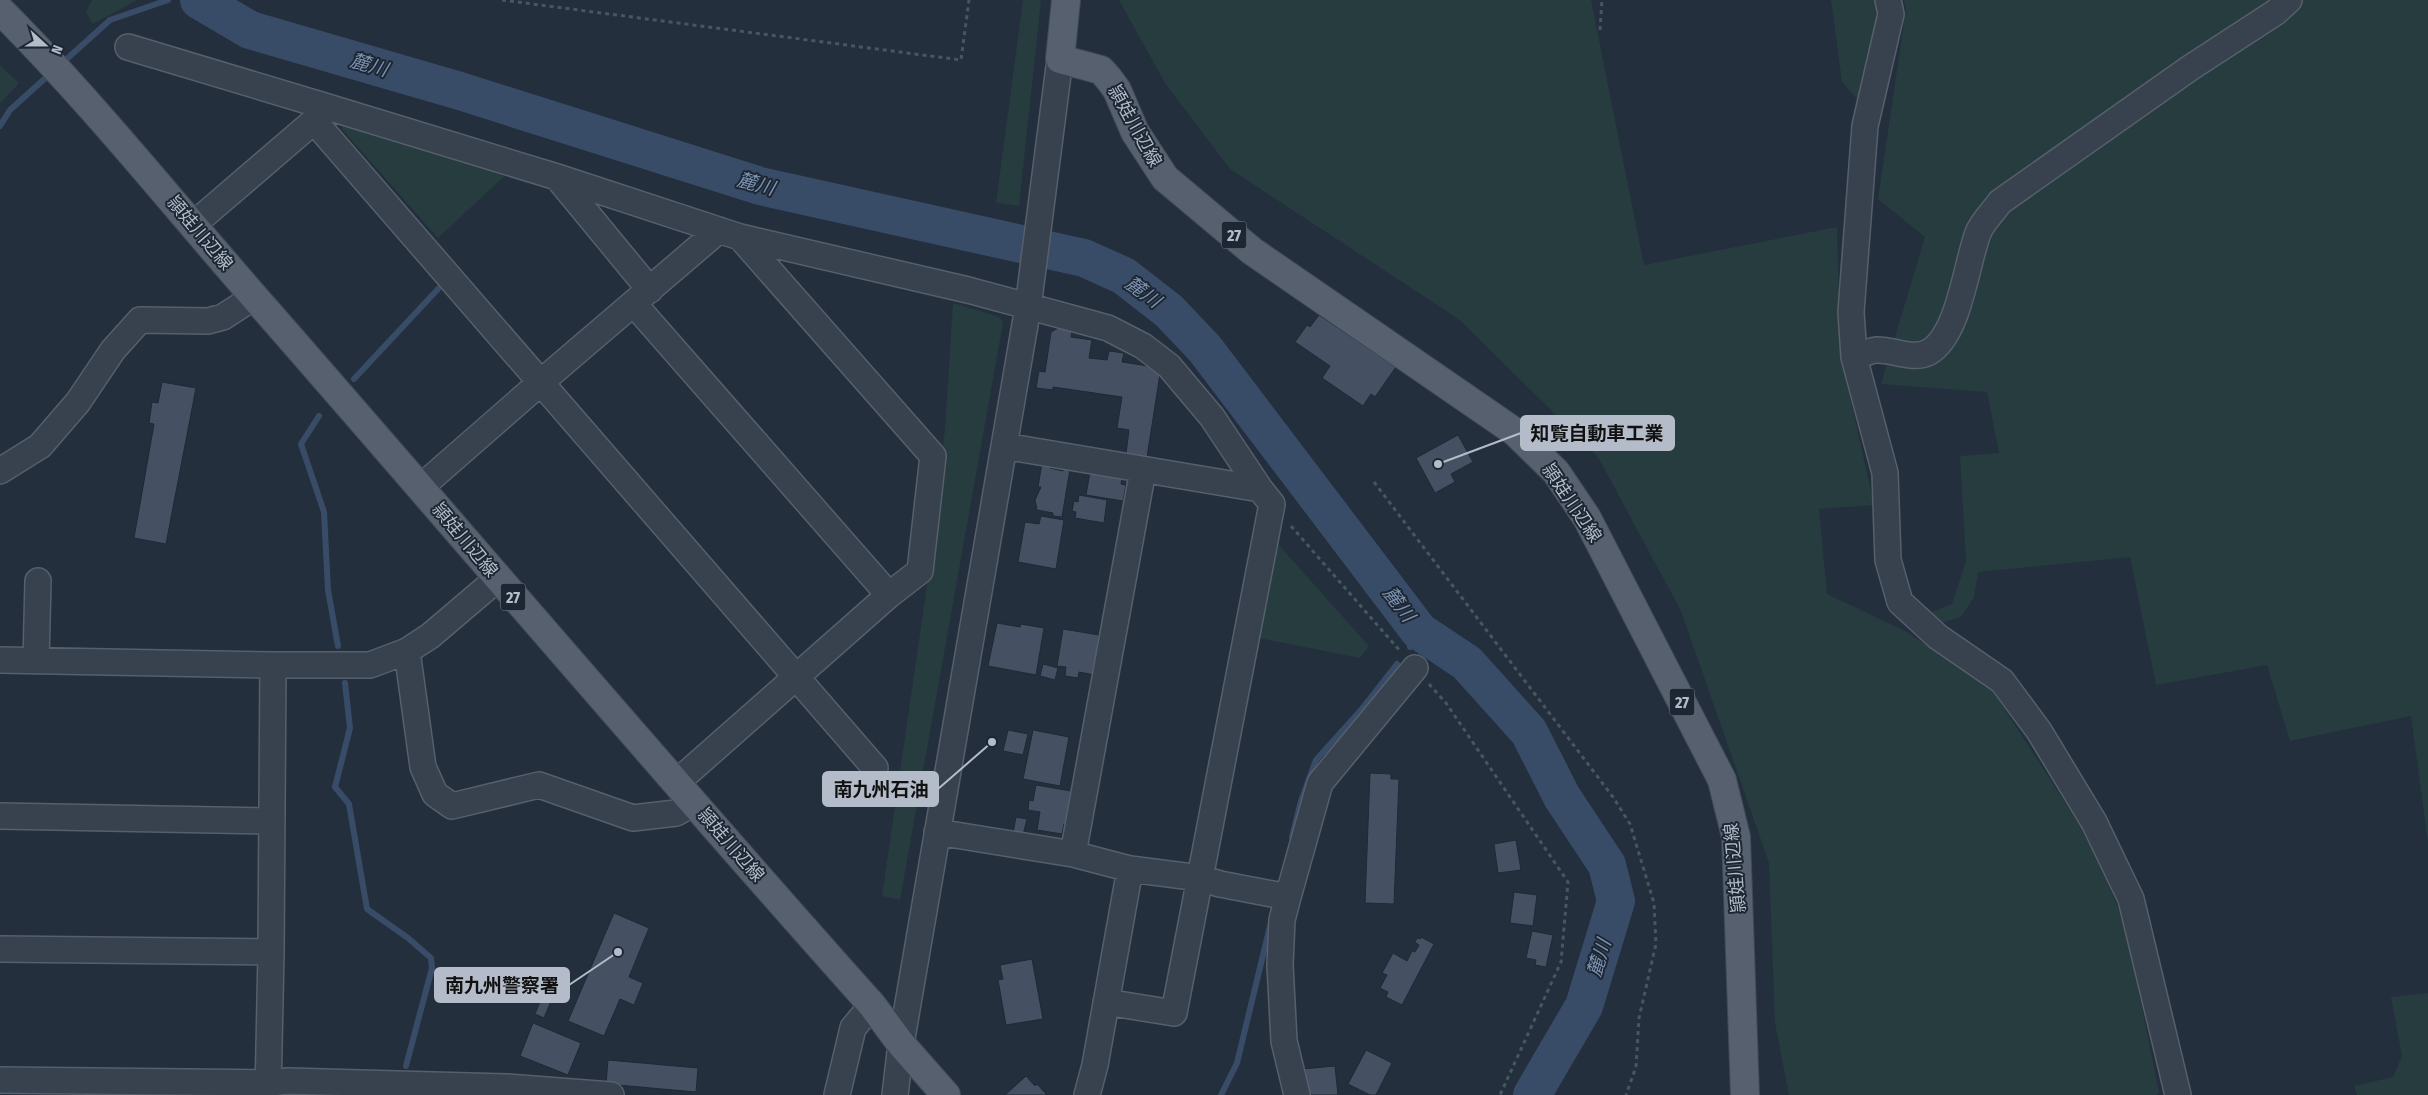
<svg xmlns="http://www.w3.org/2000/svg" width="2428" height="1095" font-family="'Fira Sans Condensed','Noto Sans JP',sans-serif">
  <rect width="100%" height="100%" fill="#242f3e"/>
  <path fill="#263c3f" d="M 92,0 L 137,0 L 93,24 L 86,12 Z
    M 1023,0 L 1041,0 L 1019,206 L 996,203 Z
    M 1119,0 L 1591,0 L 1644,265 L 1837,227 L 1840,351 L 1874,505 L 1819,509 L 1827,594 L 1905,631 L 1990,687 L 2089,839 L 2126,926 L 2159,1093 L 2156,1095 L 1789,1095 L 1775,1023 L 1769,863 L 1681,611 L 1598,457 L 1460,320 L 1230,169 L 1165,83 Z
    M 1831,0 L 1876,0 L 1879,15 L 1859,101 L 1842,82 Z
    M 1904,0 L 2428,0 L 2428,842 L 2411,716 L 2290,741 L 2267,665 L 2156,685 L 2130,557 L 1978,572 L 1974,597 L 1961,617 L 1938,624 L 1925,615 L 1952,604 L 1966,561 L 1960,456 L 1999,453 L 1987,392 L 1881,384 L 1925,237 L 1878,199 L 1906,9 Z
    M 0,65 L 19,83 L 0,104 Z
    M 354,122 L 510,171 L 438,238 L 341,128 Z
    M 953,303 L 1000,317 L 1003,323 L 900,900 L 882,896 L 928,578 L 945,429 Z
    M 1278,544 L 1369,646 L 1360,658 L 1259,638 Z
    M 2428,993 L 2428,1095 L 2357,1095 L 2354,1086 L 2393,1077 L 2402,1056 L 2391,997 Z"/>
  <g fill="none" stroke-linecap="round" stroke-linejoin="round">
    <path stroke="#394c67" stroke-width="6" d="M 60,65 L 110,20 L 168,0
      M 0,126 L 10,110 L 51,73
      M 354,379 L 438,289
      M 319,416 L 301,444 L 324,512 L 328,590 L 338,646
      M 1410,647 L 1419,631
      M 345,683 L 350,728 L 335,787 L 349,804 L 367,909 L 408,938 L 431,958 L 432,968 L 406,1066
      M 1292,837 L 1301,801 L 1316,760 L 1361,710 L 1397,664
      M 1221,1095 L 1237,1063 L 1271,922"/>
    <path stroke="#394c67" stroke-width="38" d="M 199,0 L 250,30 L 460,91 L 760,186 L 1084,258 L 1124,276 L 1169,311 L 1205,349 L 1419,631 L 1467,663 L 1529,732 L 1562,797 L 1607,865 L 1616,901 L 1584,1006 L 1532,1095"/>
  </g>
  <path fill="#455162" stroke="#1f2835" d="M 1319,315 L 1396,367 L 1375,397 L 1371,394 L 1363,406 L 1322,378 L 1330,366 L 1295,342 L 1307,325 L 1310,327 Z
    M 1058,328 L 1072,330 L 1071,337 L 1092,340 L 1089,358 L 1107,360 L 1109,351 L 1124,353 L 1122,362 L 1148,366 L 1160,374 L 1147,457 L 1126,454 L 1129,430 L 1117,428 L 1122,397 L 1053,387 L 1053,390 L 1036,388 L 1039,371 L 1045,372 L 1051,332 Z
    M 162,382 L 196,388 L 166,544 L 134,538 L 154,424 L 149,423 L 152,402 L 158,403 Z
    M 1458,435 L 1473,462 L 1451,474 L 1455,482 L 1435,493 L 1416,458 Z
    M 1042,463 L 1050,465 L 1050,468 L 1063,471 L 1064,468 L 1070,469 L 1062,517 L 1053,516 L 1053,513 L 1037,510 L 1035,500 L 1041,487 L 1038,487 Z
    M 1090,472 L 1122,477 L 1121,484 L 1126,485 L 1123,501 L 1086,495 Z
    M 1079,495 L 1107,500 L 1104,523 L 1075,518 L 1076,512 L 1072,511 L 1074,501 L 1078,502 Z
    M 1041,516 L 1064,520 L 1056,569 L 1018,562 L 1025,522 L 1039,524 Z
    M 997,623 L 1020,627 L 1021,624 L 1044,628 L 1036,675 L 988,666 Z
    M 1063,629 L 1099,635 L 1099,638 L 1101,638 L 1095,675 L 1079,672 L 1078,678 L 1065,676 L 1066,667 L 1057,666 Z
    M 1043,664 L 1058,668 L 1055,680 L 1040,676 Z
    M 1008,730 L 1028,734 L 1023,755 L 1003,751 Z
    M 1033,730 L 1069,737 L 1060,786 L 1023,779 Z
    M 1370,773 L 1391,774 L 1391,779 L 1399,779 L 1394,904 L 1365,903 Z
    M 1036,785 L 1071,791 L 1067,825 L 1064,824 L 1062,834 L 1037,830 L 1040,812 L 1028,810 L 1029,800 L 1033,801 Z
    M 1016,817 L 1027,819 L 1023,835 L 1013,833 Z
    M 1516,840 L 1521,870 L 1498,873 L 1494,844 Z
    M 1514,892 L 1537,895 L 1533,926 L 1510,923 Z
    M 614,913 L 649,928 L 629,977 L 643,983 L 634,1005 L 620,999 L 604,1036 L 568,1021 Z
    M 1532,931 L 1553,935 L 1546,967 L 1535,965 L 1536,960 L 1526,958 Z
    M 1421,937 L 1434,944 L 1402,1005 L 1386,997 L 1388,992 L 1380,988 L 1387,975 L 1382,973 L 1393,953 L 1407,961 L 1412,951 L 1415,952 L 1419,945 L 1415,942 L 1417,938 L 1420,939 Z
    M 1032,959 L 1043,1019 L 1006,1025 L 998,980 L 1003,979 L 1000,965 Z
    M 547,985 L 556,989 L 544,1018 L 535,1014 Z
    M 533,1023 L 581,1043 L 568,1075 L 520,1056 Z
    M 1366,1050 L 1392,1063 L 1376,1095 L 1370,1095 L 1348,1084 Z
    M 608,1060 L 698,1068 L 696,1092 L 606,1084 Z
    M 1335,1066 L 1338,1095 L 1305,1095 L 1302,1069 Z
    M 1026,1076 L 1035,1086 L 1037,1084 L 1047,1095 L 1005,1095 Z"/>
  <g fill="none" stroke-linecap="round" stroke-linejoin="round">
    <defs>
      <path id="minor" d="M 1888,0 L 1891,14 L 1865,126 L 1851,312 L 1854,357 L 1885,473 L 1888,560 L 1900,602 L 1938,637 L 2002,681 L 2039,731 L 2094,822 L 2131,899 L 2178,1095
        M 128,47 L 321,105
        M 314,121 L 875,768
        M 557,177 L 650,290
        M 194,224 L 314,121 L 321,105 L 557,177 L 740,237 L 968,290 L 1108,328 L 1143,346 L 1169,366 L 1212,417 L 1260,489
        M 634,304 L 889,595
        M 1854,357 C 1861,355 1869,351 1876,350 C 1893,349 1913,361 1929,352 C 1959,335 1966,265 1978,233 C 1982,222 1993,212 2000,202 L 2190,68 L 2276,12 L 2289,0
        M 1004,446 L 1260,489 L 1272,504 L 1174,1013 L 1106,1002
        M 0,471 L 40,446 L 78,402 L 113,350 L 140,320 L 208,321 L 223,317 L 254,297
        M 421,487 L 540,383 L 719,230
        M 407,651 L 423,767 L 435,794 L 452,806 L 539,785 L 633,818 L 676,813 L 694,803
        M 0,660 L 273,665 L 370,665 L 407,651 L 430,636 L 497,579
        M 36,661 L 38,581
        M 676,783 L 889,595 L 920,571 L 933,456 L 740,237
        M 0,816 L 272,821
        M 937,832 L 1073,854 L 1130,869 L 1200,878 L 1220,884 L 1288,897 L 1282,920 L 1280,965 L 1284,1041 L 1297,1095
        M 1073,854 L 1143,470
        M 1288,897 L 1320,783 L 1415,668
        M 0,949 L 271,952
        M 0,1080 L 268,1083 L 288,1081 L 506,1087 L 611,1095
        M 268,1095 L 271,952 L 273,665
        M 837,1095 L 853,1028 L 872,1005
        M 895,1095 L 901,1044 L 1028,307 L 1060,59
        M 1087,1095 L 1095,1065 L 1130,869"/>
      <path id="major" d="M 1066,0 L 1060,59 L 1101,70 L 1109,79 L 1117,90 L 1135,132 L 1165,178 L 1252,251 L 1515,432 L 1556,472 L 1587,518 L 1722,780 L 1736,837 L 1745,1095
        M 0,10 C 94,104 177,209 264,308 C 467,540 666,775 872,1005 L 901,1044 L 946,1095"/>
    </defs>
    <use href="#minor" stroke="#565f6c" stroke-width="28"/>
    <use href="#major" stroke="#414a57" stroke-width="30"/>
    <path stroke="#44595c" stroke-width="3" stroke-dasharray="4 4" stroke-linecap="butt" d="M 502,0 L 961,60 L 969,0
      M 1600,30 L 1602,0
      M 1374,482 L 1613,797 L 1630,824 L 1654,903 L 1656,944 L 1639,1018 L 1636,1067 L 1626,1095
      M 1291,526 L 1400,651
      M 1429,684 L 1446,703 L 1568,882 L 1561,962 L 1500,1095"/>
    <use href="#minor" stroke="#38414e" stroke-width="25"/>
    <use href="#major" stroke="#56606e" stroke-width="28"/>
  </g>
  <g text-anchor="middle" dominant-baseline="central" stroke-width="4" stroke-linejoin="round" paint-order="stroke">
    <g fill="#1d2633" stroke="#878f9c" stroke-width="1">
      <rect x="1221.5" y="221.5" width="25" height="27" rx="4"/>
      <rect x="500.5" y="583.5" width="25" height="27" rx="4"/>
      <rect x="1669.5" y="688.5" width="25" height="27" rx="4"/>
    </g>
    <g font-size="16" font-weight="bold" fill="#b4bcc9">
      <text x="1234" y="235">27</text>
      <text x="513" y="597">27</text>
      <text x="1682" y="702">27</text>
    </g>
    <g font-size="18" fill="#b4bcc9" stroke="#1d2633">
      <text transform="translate(1135 126) rotate(61)">頴娃川辺線</text>
      <text transform="translate(200 233) rotate(50)">頴娃川辺線</text>
      <text transform="translate(1572 503) rotate(56)">頴娃川辺線</text>
      <text transform="translate(465 540) rotate(50)">頴娃川辺線</text>
      <text transform="translate(731 845) rotate(49)">頴娃川辺線</text>
      <text transform="translate(1735 868) rotate(-95)">頴娃川辺線</text>
    </g>
    <g font-size="19" font-style="italic" fill="#7c92b1" stroke="#1d2633">
      <text transform="translate(369 65) rotate(16)">麓川</text>
      <text transform="translate(756 184) rotate(15)">麓川</text>
      <text transform="translate(1143 292) rotate(36)">麓川</text>
      <text transform="translate(1399 604) rotate(53)">麓川</text>
      <text transform="translate(1599 958) rotate(-73)">麓川</text>
    </g>
  </g>
  <path fill="none" stroke="#b4bcc9" stroke-width="2" d="M1438 464L1521 433M992 742L938 789M618 952L569 985"/>
  <g fill="#b4bcc9" stroke="#1d2633" stroke-width="2">
    <circle cx="1438" cy="464" r="5"/>
    <circle cx="992" cy="742" r="5"/>
    <circle cx="618" cy="952" r="5"/>
  </g>
  <g fill="#b4bcc9" stroke="#b4bcc9" stroke-width="2">
    <rect x="1521" y="416" width="153" height="34" rx="5"/>
    <rect x="823" y="772" width="115" height="34" rx="5"/>
    <rect x="435" y="968" width="134" height="34" rx="5"/>
  </g>
  <g font-size="19" text-anchor="middle" font-weight="bold" fill="#111">
    <text x="1597" y="440">知覧自動車工業</text>
    <text x="881" y="796">南九州石油</text>
    <text x="502" y="992">南九州警察署</text>
  </g>
  <g transform="translate(45 45) rotate(111)" stroke="#1d2633" stroke-width="4" paint-order="stroke">
  <path d="M0-4L9 19L0 12L-9 19Z" fill="#b4bcc9"/>
  <text y="-8" font-size="14" font-weight="bold" text-anchor="middle" fill="#b4bcc9">N</text>
  </g>
</svg>
